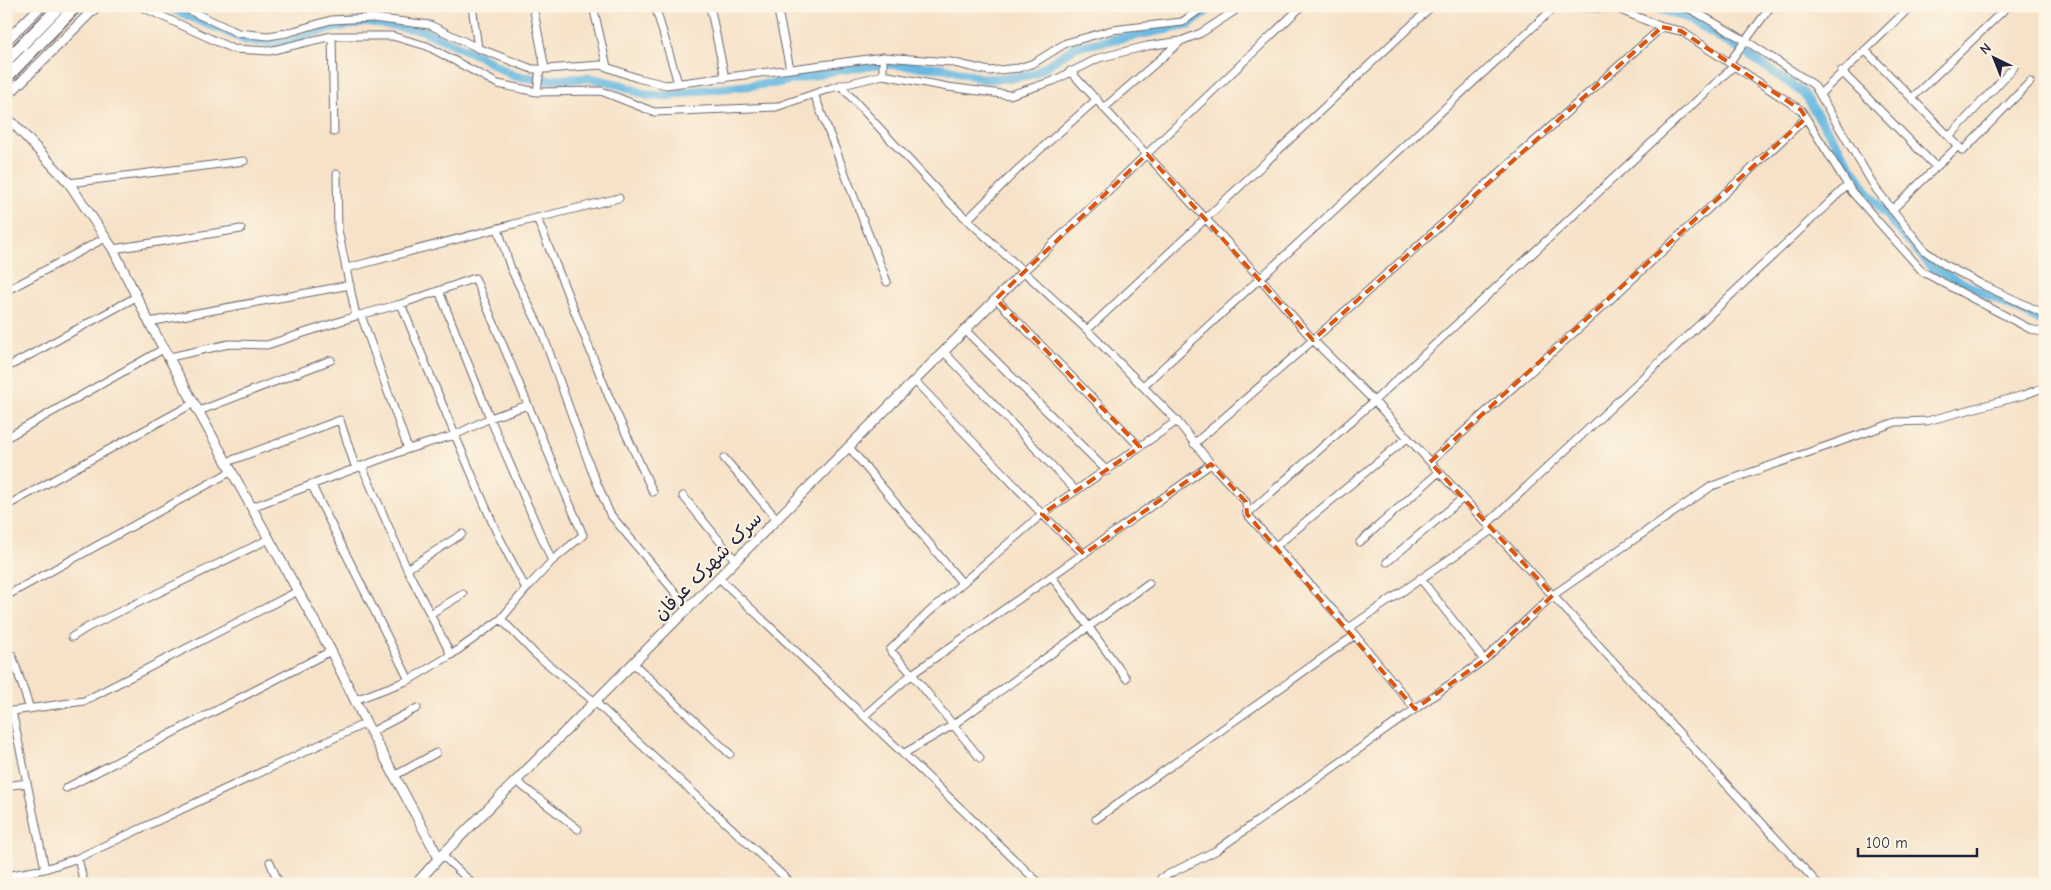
<svg xmlns="http://www.w3.org/2000/svg" width="2051" height="890" font-family="'Comic Neue','Playpen Sans Arabic',sans-serif">
  <rect width="100%" height="100%" fill="#fcf5e5"/>
  <filter id="ink" filterUnits="userSpaceOnUse"><feTurbulence type="fractalNoise" baseFrequency=".02" numOctaves="2"/><feDisplacementMap in="SourceGraphic" scale="10" xChannelSelector="R" yChannelSelector="G"/><feConvolveMatrix kernelMatrix="1 2 1 2 8 2 1 2 1" color-interpolation-filters="sRGB"/></filter>
  <filter id="wash" filterUnits="userSpaceOnUse"><feTurbulence type="fractalNoise" baseFrequency=".0096" numOctaves="4" result="noise"/><feDisplacementMap in="SourceGraphic" scale="20" xChannelSelector="R" yChannelSelector="G"/><feGaussianBlur stdDeviation="1.12" result="paint"/><feColorMatrix in="noise" values="0 0 0 0 0 0 0 0 0 0 0 0 0 0 0 0 0 1.4 0 .05"/><feComposite in="paint" operator="in"/></filter>
  <g filter="url(#wash)">
    <rect width="100%" height="100%" fill="#f6e2c8"/>
    <g fill="none" stroke-linecap="round" stroke-linejoin="round">
      <path stroke="#66b8e1" stroke-width="9" d="M 166,6 L 248,41 L 286,44 L 316,32 L 366,21 L 421,30 L 479,56 L 514,76 L 548,80 L 590,78 L 621,85 L 646,95 L 670,96 L 695,91 L 776,83 L 832,71 L 884,64 L 944,68 L 984,79 L 1009,78 L 1034,74 L 1075,47 L 1189,25 L 1214,6
        M 1649,6 L 1685,17 L 1749,55 L 1803,93 L 1870,196 L 1932,268 L 2045,323"/>
    </g>
  </g>
  <g filter="url(#ink)">
    <g fill="none" stroke-linecap="round" stroke-linejoin="round">
      <defs>
        <path id="minor" d="M 140,6 L 233,49 L 269,51 L 332,36 L 392,36 L 427,46 L 498,84 L 537,92 L 601,91 L 654,112 L 776,107 L 831,88 L 883,75 L 948,87 L 1010,95 L 1053,81 L 1099,58 L 1147,46 L 1181,41 L 1201,33 L 1233,12 L 1238,6
          M 180,6 L 238,33 L 268,36 L 287,33 L 331,20 L 372,18 L 430,25 L 478,48 L 532,69 L 545,69 L 601,65 L 637,78 L 666,85 L 884,57 L 950,62 L 989,71 L 1019,68 L 1034,63 L 1066,43 L 1112,30 L 1182,22 L 1205,6
          M 472,6 L 478,48
          M 533,6 L 545,69
          M 593,6 L 607,67
          M 655,6 L 678,83
          M 710,6 L 725,78
          M 777,6 L 790,69
          M 1560,6 L 1618,9 L 1662,27 L 1681,31 L 1801,110 L 1852,192 L 1923,272 L 2030,329 L 2045,333
          M 1681,6 L 1692,10 L 1746,41 L 1814,85 L 1876,189 L 1925,251 L 1945,265 L 1985,286 L 2045,314
          M 332,36 L 334,132
          M 1865,50 L 1963,151 L 2030,82
          M 1729,63 L 1771,6
          M 1070,71 L 1261,279 L 1313,340 L 1374,401 L 1818,884
          M 1841,71 L 1936,167
          M 883,75 L 883,57
          M 840,85 L 946,200 L 1087,330 L 1177,421 L 1211,464 L 1246,502 L 1247,514 L 1355,635 L 1415,709
          M 537,92 L 540,69
          M 814,94 L 887,282
          M 1820,94 L 1911,6
          M 1913,97 L 2008,6
          M 1104,108 L 1181,41
          M 1950,136 L 2014,67
          M 337,174 L 338,230 L 356,316
          M 69,183 L 244,161
          M 1892,210 L 1958,146
          M 537,218 L 609,397 L 653,492
          M 967,220 L 1017,170 L 1097,99
          M 498,229 L 511,269 L 542,332 L 591,469 L 610,514 L 689,609
          M 113,249 L 241,229
          M 347,268 L 537,218 L 619,198
          M 1024,271 L 1302,6
          M 6,291 L 105,238
          M 439,291 L 490,418 L 528,405 L 583,535 L 552,561
          M 996,299 L 1140,447
          M 401,304 L 455,435 L 490,418 L 552,561 L 526,589
          M 361,315 L 408,449
          M 149,322 L 350,285
          M 965,330 L 1107,471
          M 1087,330 L 1432,6
          M 944,352 L 1076,491
          M 170,357 L 229,344 L 267,345 L 356,316 L 401,304 L 475,278 L 528,405
          M 6,368 L 136,297
          M 915,381 L 1042,514 L 1084,554
          M 1143,386 L 1556,6
          M 199,411 L 331,360
          M 6,438 L 165,348
          M 1194,444 L 1313,340 L 1662,27
          M 849,447 L 962,583
          M 724,458 L 777,519
          M 227,462 L 340,420 L 355,466 L 362,466 L 408,449 L 455,435 L 496,531 L 526,589 L 501,619 L 451,655
          M 1430,462 L 1597,312 L 1806,118
          M 311,484 L 409,680
          M 683,496 L 736,561
          M 6,506 L 194,403
          M 252,507 L 362,466 L 407,569 L 451,655 L 409,680 L 355,700
          M 1247,514 L 1374,401 L 1734,66
          M 1487,524 L 1848,185
          M 1360,542 L 1439,472
          M 1276,546 L 1407,438
          M 1387,562 L 1463,498
          M 407,569 L 462,534
          M 1052,577 L 1126,678
          M 719,578 L 1040,884
          M 1420,578 L 1484,660
          M 6,596 L 232,471
          M 430,614 L 463,594
          M 501,619 L 535,654 L 595,702 L 792,884
          M 1349,628 L 1492,530
          M 72,637 L 88,627 L 269,539
          M 6,653 L 12,655 L 30,709
          M 634,664 L 730,754
          M 12,711 L 45,869
          M 6,712 L 84,701 L 298,591
          M 864,716 L 912,674 L 1211,464
          M 371,732 L 417,708
          M 903,754 L 953,725 L 1149,583
          M 980,758 L 912,674 L 890,650 L 929,612 L 1042,514 L 1177,421
          M 394,776 L 436,753
          M 516,781 L 578,829
          M 6,786 L 27,783
          M 66,788 L 331,651
          M 1096,819 L 1355,635
          M 442,855 L 473,884
          M 78,858 L 84,884
          M 270,862 L 279,884
          M 6,876 L 45,869 L 78,858 L 366,723
          M 1161,878 L 1217,850 L 1484,660 L 1553,595 L 1712,486 L 1896,422 L 1927,421 L 2024,395 L 2045,387"/>
        <path id="tertiary" d="M 6,41 L 41,6
          M 6,97 L 97,6
          M 6,121 L 13,123 L 69,183 L 113,249 L 149,322 L 331,651 L 366,723 L 439,858
          M 416,884 L 439,858 L 1024,271"/>
        <path id="trunk" d="M 6,61 L 60,6
          M 6,78 L 76,6"/>
      </defs>
      <use href="#minor" stroke="#6c656c" stroke-width="9"/>
      <use href="#tertiary" stroke="#6c656c" stroke-width="11"/>
      <use href="#trunk" stroke="#6c656c" stroke-width="14"/>
      <use href="#minor" stroke="#fff" stroke-width="7"/>
      <use href="#tertiary" stroke="#fff" stroke-width="9"/>
      <use href="#trunk" stroke="#fff" stroke-width="11"/>
    </g>
  </g>
  <path fill="none" stroke="#de560e" stroke-width="4" stroke-dasharray="10 6" stroke-linejoin="round" d="M 1662,27 L 1681,31 L 1801,110 L 1806,118 L 1430,462 L 1553,595 L 1484,660 L 1415,709 L 1247,514 L 1246,502 L 1211,464 L 1084,554 L 1042,514 L 1140,447 L 996,299 L 1147,154 L 1313,340 Z"/>
  <g text-anchor="middle" dominant-baseline="central" stroke-width="4" stroke-linejoin="round" paint-order="stroke">
    <g font-size="19" fill="#22223b" stroke="#fcf5e5">
      <text transform="translate(708 566) rotate(-45)">سرک شهرک عرفان</text>
    </g>
  </g>
  <rect width="2051" height="890" fill="none" stroke="#fcf5e5" stroke-width="25"/>
  <g transform="translate(1994 58) rotate(317)" stroke="#fcf5e5" stroke-width="4" paint-order="stroke">
  <path d="M0-4L9 19L0 12L-9 19Z" fill="#22223b"/>
  <text y="-8" font-size="14" font-weight="bold" text-anchor="middle" fill="#22223b">N</text>
  </g>
  <path d="M1858 848v8h119v-8" fill="none" stroke="#22223b" stroke-width="2.5"/>
  <text x="1866" y="848" font-size="15" fill="#22223b" stroke="#fcf5e5" stroke-width="4" paint-order="stroke">100 m</text>
</svg>
